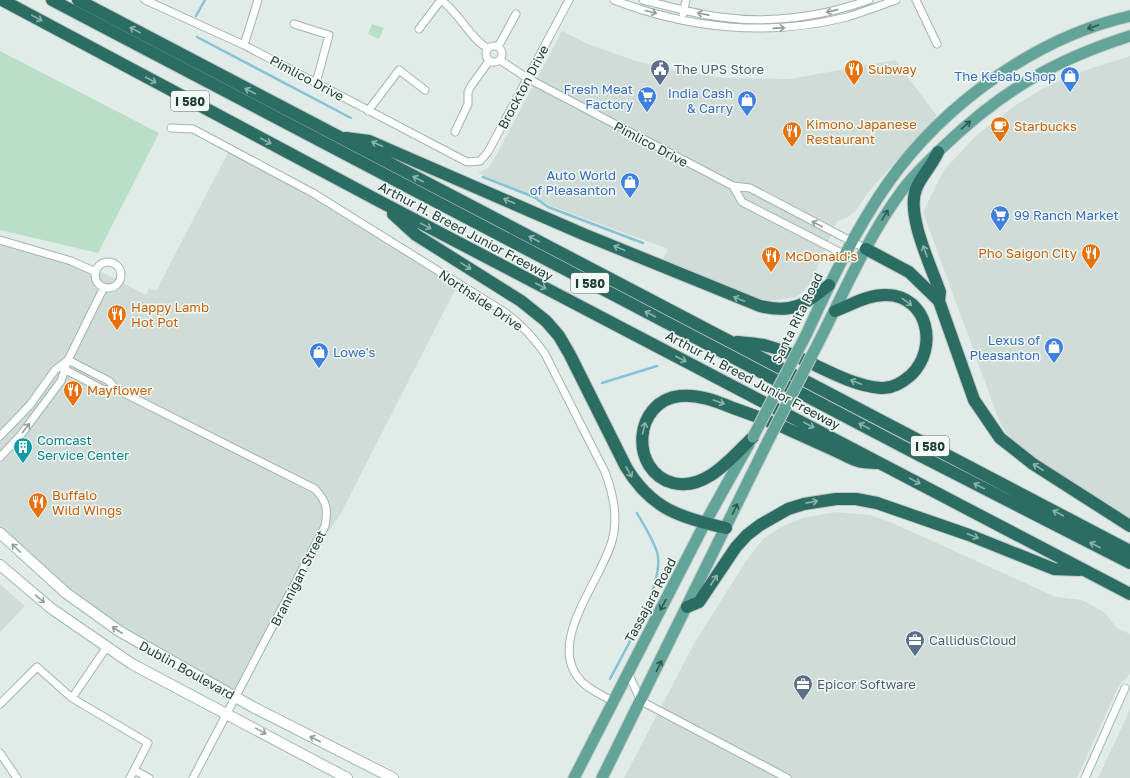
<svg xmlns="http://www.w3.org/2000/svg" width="1130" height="778" font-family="'Golos Text',sans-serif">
  <rect width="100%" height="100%" fill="#e1ece8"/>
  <path fill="#cfdcd7" d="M 562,31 L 588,44 L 633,60 L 675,71 L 725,78 L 790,79 L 895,60 L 937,116 L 870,190 L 855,212 L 846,218 L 837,221 L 815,273 L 806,289 L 796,297 L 769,301 L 756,298 L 663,259 L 668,249 L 549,205 L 535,197 L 478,173 L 488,168 L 497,154 Z
    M 1130,56 L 1130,518 L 1030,455 L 1006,433 L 999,420 L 923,212 L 944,170 L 977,135 L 1016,105 L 1042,89 L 1074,74 Z
    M 230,149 L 337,210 L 457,286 L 341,513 L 329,531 L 241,695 L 135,638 L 70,593 L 28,556 L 0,528 L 0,241 L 108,275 L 146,295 L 149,288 L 156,291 Z
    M 836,512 L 870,515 L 890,522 L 1056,597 L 1082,600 L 1104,612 L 1117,628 L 1130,634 L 1130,674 L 1119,685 L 1077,778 L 624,778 L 696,640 L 747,560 L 763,539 L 781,527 L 803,518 Z
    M 0,584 L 25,606 L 0,632 Z
    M 1130,707 L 1130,778 L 1098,778 L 1129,712 Z"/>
  <path fill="#b9dfc6" d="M 372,24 L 384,28 L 379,39 L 368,34 Z
    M 0,51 L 159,133 L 98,253 L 0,230 Z"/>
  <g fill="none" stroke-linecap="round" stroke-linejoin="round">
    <path stroke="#86c3d5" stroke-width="2.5" d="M 196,16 L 205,0
      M 197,37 L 351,118
      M 483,177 L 534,197 L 548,207 L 643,243
      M 602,383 L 657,366
      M 610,679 C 625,650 662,588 658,557 C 657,545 643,524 637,513"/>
    <defs>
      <path id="street" d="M 145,0 L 244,45 L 467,162 L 480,161 L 488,152 L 569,0
        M 614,0 C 688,29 769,37 847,17 C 863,12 879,6 896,0
        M 643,0 C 668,6 694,14 720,17 C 769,24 822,17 869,0
        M 916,0 L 937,44
        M 683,14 L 686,0
        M 294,24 L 329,35 L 316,83
        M 419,29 L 441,0 C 461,15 469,37 487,48
        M 244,45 L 258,0
        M486 54a8 8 0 1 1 16 0a8 8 0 1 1-16 0Z
        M 498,47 L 516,14
        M 500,60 L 527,78 L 733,186 L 750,188 L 866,249
        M 368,111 L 399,70 L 425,90
        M 171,128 L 193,129 L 313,193 L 506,313 C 522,325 534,338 545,354 L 605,472 C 613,493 618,515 613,537 C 604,579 543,643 582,682 C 590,690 602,695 612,701
        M 455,132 L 468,104 L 468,92 L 471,86 L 489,61
        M 733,186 L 742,202 L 859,262
        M 0,240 L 71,261 L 96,272
        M95 275a13 13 0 1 1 26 0a13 13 0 1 1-26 0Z
        M 68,360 L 109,381 L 116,389 L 315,489 C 327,502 328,509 325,526 L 193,778
        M 62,368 L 104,390 L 116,389
        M 0,436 L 30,405 L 55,370 L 68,360
        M 0,457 L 20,436 L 61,381 L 68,360 L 104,287
        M 628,673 L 641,701 L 787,778
        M 72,698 L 106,648
        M 0,704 L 37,667 L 72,698 L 148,743 L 130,778
        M 0,753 L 17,778
        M 134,770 L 149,778
        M 1085,778 L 1125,688"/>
      <path id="secondary" d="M 0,533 L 66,593 L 119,631 L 253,707 L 393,778
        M 0,565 L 52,609 L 132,664 L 347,778"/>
      <path id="primary" d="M 806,335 C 830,283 855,230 888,183 C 943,105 1036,37 1130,16
        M 811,357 C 840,302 864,242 901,192 C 913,175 928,162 942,148 C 1000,92 1054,60 1130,36
        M 574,778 L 705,523 L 749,444
        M 602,778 L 768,441"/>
      <path id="highway" d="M 2,0 L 379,201 L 1130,594
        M 52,0 L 913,452 L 1130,563
        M 78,0 L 1130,551
        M 346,138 L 369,141 L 583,234 L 760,306 C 792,314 805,305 829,285
        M 938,152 C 932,166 921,176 916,189 C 906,215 931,266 940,292 L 939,301
        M 393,214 L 416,235 L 521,301 L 546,321 L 559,336 L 570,355 L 626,467 C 651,509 681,518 726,528
        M 866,249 L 909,272 L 939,301 L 974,400 L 1000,438 L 1033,464 L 1130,526
        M 737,342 C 747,343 758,343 767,346 C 805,355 842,385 881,388 C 892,389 903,382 911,375 C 939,348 928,296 887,295 C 869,294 851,305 835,311
        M 753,437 C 732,457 706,491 673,483 C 629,471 633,401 680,396 C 698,394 716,401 733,408 C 750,414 767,420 783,427 C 801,435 818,443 836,451 C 843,454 850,459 858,461 C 863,463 870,462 876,463
        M 687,607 L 699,602 L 736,547 L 747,535 L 760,525 L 788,509 L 804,504 L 836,499 L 856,499 L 877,503 L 969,535 L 1054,569 L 1079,570"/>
    </defs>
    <use href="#street" stroke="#a3b4b0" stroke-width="9"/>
    <use href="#secondary" stroke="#9fb9b1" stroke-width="12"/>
    <use href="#primary" stroke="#c1c9c7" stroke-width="13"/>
    <use href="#highway" stroke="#c1c9c7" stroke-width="14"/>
    <use href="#street" stroke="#fff" stroke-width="7"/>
    <use href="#secondary" stroke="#fff" stroke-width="10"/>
    <use href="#primary" stroke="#63a498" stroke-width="11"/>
    <use href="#highway" stroke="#2b6c63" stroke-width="12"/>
    <defs>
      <path id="primary-bridge" d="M 753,437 L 806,335
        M 768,441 L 811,357"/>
    </defs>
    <use href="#primary-bridge" stroke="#c1c9c7" stroke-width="13" stroke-linecap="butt"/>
    <use href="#primary-bridge" stroke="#63a498" stroke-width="11"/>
  </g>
  <defs><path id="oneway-shaft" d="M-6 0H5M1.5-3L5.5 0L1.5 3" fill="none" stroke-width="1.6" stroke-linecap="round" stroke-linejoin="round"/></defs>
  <g stroke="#909e9c">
    <use href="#oneway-shaft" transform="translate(832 11) rotate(167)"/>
    <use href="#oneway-shaft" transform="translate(651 12) rotate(14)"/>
    <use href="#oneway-shaft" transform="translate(703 14) rotate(-169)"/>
    <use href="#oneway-shaft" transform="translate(779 28) rotate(-4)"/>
    <use href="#oneway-shaft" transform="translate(817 224) rotate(-152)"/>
    <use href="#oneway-shaft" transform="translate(26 428) rotate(-52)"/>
    <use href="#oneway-shaft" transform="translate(16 548) rotate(-136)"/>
    <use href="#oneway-shaft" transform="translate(40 599) rotate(39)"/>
    <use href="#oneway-shaft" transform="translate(117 630) rotate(-147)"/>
    <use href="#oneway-shaft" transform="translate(261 731) rotate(29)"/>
    <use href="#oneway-shaft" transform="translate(315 739) rotate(-153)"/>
  </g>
  <g stroke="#8eb2ac">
    <use href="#oneway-shaft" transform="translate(37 18) rotate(28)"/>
    <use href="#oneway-shaft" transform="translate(135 30) rotate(-152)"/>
    <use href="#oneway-shaft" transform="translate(151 80) rotate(28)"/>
    <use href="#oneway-shaft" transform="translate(250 91) rotate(-152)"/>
    <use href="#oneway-shaft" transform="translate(266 141) rotate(28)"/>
    <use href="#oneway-shaft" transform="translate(377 144) rotate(-157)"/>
    <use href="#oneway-shaft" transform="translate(418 179) rotate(-153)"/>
    <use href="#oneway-shaft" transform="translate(509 201) rotate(-157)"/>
    <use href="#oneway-shaft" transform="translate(426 226) rotate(28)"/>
    <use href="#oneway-shaft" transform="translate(534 239) rotate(-153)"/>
    <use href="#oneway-shaft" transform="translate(619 248) rotate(-157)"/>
    <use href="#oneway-shaft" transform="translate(925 251) rotate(-109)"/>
    <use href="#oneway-shaft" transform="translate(466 266) rotate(32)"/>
    <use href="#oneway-shaft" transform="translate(541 286) rotate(28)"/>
    <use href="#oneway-shaft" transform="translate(739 299) rotate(-158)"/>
    <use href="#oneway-shaft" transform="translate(907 302) rotate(36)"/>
    <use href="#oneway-shaft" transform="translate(650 314) rotate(-152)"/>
    <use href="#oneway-shaft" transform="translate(681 359) rotate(28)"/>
    <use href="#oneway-shaft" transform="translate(856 382) rotate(-159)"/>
    <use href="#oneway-shaft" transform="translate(719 402) rotate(20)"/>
    <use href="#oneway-shaft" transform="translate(809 425) rotate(28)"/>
    <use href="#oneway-shaft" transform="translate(864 426) rotate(-152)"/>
    <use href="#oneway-shaft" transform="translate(644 428) rotate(-76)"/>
    <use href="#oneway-shaft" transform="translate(1038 467) rotate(-147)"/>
    <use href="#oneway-shaft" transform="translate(629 472) rotate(60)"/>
    <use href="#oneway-shaft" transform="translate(915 481) rotate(28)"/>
    <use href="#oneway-shaft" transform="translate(979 486) rotate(-153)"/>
    <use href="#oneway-shaft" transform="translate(812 502) rotate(-11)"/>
    <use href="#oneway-shaft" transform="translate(1058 513) rotate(-152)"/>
    <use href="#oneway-shaft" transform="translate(973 536) rotate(22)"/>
    <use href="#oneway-shaft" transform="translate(1095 545) rotate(-153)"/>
    <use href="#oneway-shaft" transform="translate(714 580) rotate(-57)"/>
  </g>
  <g stroke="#315850">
    <use href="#oneway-shaft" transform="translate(1093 27) rotate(161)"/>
    <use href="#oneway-shaft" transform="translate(966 125) rotate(-41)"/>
    <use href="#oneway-shaft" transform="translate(885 215) rotate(-59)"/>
    <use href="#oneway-shaft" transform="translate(735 509) rotate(-64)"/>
    <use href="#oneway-shaft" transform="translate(663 605) rotate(118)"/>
    <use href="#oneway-shaft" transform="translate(659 666) rotate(-64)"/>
  </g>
  <defs>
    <symbol id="civic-pin" viewBox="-11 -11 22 30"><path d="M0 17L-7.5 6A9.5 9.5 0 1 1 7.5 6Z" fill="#5c6f8a" stroke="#f2f9f6"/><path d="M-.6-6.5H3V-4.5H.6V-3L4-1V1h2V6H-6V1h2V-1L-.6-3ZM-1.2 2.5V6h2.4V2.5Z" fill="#fff"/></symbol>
    <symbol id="restaurant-pin" viewBox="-11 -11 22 30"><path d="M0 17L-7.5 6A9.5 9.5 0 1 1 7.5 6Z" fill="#e8710a" stroke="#f2f9f6"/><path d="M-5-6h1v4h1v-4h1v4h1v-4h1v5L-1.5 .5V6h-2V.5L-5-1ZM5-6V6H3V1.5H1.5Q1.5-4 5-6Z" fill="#fff"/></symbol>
    <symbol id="shop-pin" viewBox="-11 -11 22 30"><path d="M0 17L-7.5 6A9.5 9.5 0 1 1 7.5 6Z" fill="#3f7fe0" stroke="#f2f9f6"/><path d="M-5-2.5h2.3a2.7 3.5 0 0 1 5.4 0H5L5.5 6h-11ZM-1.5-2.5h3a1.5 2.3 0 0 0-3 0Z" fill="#fff"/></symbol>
    <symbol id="supermarket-pin" viewBox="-11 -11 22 30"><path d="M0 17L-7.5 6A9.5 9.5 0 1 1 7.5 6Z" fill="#3f7fe0" stroke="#f2f9f6"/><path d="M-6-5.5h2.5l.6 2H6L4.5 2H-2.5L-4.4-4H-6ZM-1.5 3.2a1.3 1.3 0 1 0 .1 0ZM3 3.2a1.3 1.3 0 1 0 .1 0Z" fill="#fff"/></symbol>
    <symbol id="cafe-pin" viewBox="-11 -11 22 30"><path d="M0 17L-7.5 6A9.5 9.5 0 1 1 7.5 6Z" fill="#e8710a" stroke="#f2f9f6"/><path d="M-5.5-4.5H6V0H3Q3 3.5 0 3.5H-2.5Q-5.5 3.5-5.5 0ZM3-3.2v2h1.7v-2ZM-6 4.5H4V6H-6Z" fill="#fff"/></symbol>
    <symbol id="building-pin" viewBox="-11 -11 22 30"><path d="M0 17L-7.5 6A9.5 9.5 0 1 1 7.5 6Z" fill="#0f9aa8" stroke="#f2f9f6"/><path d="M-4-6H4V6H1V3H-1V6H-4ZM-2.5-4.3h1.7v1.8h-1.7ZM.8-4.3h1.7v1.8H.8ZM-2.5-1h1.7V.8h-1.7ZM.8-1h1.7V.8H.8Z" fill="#fff"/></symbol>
    <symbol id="office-pin" viewBox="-11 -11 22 30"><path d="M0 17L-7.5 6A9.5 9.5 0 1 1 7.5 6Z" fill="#5c6f8a" stroke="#f2f9f6"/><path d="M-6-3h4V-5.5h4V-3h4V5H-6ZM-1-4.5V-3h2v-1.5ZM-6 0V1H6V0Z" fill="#fff"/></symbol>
  </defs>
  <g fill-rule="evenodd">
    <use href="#civic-pin" x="649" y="58" width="22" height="30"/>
    <use href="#restaurant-pin" x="843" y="58" width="22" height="30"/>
    <use href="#shop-pin" x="1059" y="65" width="22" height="30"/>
    <use href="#supermarket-pin" x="636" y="85" width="22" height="30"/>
    <use href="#shop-pin" x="736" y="89" width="22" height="30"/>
    <use href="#cafe-pin" x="989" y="115" width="22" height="30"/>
    <use href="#restaurant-pin" x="781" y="120" width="22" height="30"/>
    <use href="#shop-pin" x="619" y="171" width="22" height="30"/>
    <use href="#supermarket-pin" x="989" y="204" width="22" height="30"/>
    <use href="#restaurant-pin" x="1080" y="242" width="22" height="30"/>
    <use href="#restaurant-pin" x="760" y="245" width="22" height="30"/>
    <use href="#restaurant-pin" x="106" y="303" width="22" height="30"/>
    <use href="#shop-pin" x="1043" y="336" width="22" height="30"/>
    <use href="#shop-pin" x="308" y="341" width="22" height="30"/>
    <use href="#restaurant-pin" x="62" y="379" width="22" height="30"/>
    <use href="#building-pin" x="12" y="436" width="22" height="30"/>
    <use href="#restaurant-pin" x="27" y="491" width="22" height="30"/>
    <use href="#office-pin" x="904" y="629" width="22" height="30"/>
    <use href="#office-pin" x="792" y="673" width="22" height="30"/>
  </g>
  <g text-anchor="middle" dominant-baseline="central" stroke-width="3" stroke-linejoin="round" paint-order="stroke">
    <g fill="#f2f9f6" stroke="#5f7671" stroke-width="1">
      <rect x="171" y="91" width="38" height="20" rx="3"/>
      <rect x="571" y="273" width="38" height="20" rx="3"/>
      <rect x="911" y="436" width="38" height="20" rx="3"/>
    </g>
    <g font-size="12" font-weight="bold" fill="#203e38">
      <text x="190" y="101">I 580</text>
      <text x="590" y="283">I 580</text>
      <text x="930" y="446">I 580</text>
    </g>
    <g font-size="13" fill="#4e5e75" stroke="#f2f9f6" text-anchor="start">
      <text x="674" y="69">The UPS Store</text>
      <text x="929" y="640">CallidusCloud</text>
      <text x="817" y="684">Epicor Software</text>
    </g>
    <g font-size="13" fill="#c56008" stroke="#f2f9f6" text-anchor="start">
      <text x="868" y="69">Subway</text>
      <text x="806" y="124">Kimono Japanese<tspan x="806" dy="15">Restaurant</tspan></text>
      <text x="1014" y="126">Starbucks</text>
      <text x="1077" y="253" text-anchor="end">Pho Saigon City</text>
      <text x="785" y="256">McDonald's</text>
      <text x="131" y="307">Happy Lamb<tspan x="131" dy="15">Hot Pot</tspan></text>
      <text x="87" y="390">Mayflower</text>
      <text x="52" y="495">Buffalo<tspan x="52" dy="15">Wild Wings</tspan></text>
    </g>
    <g font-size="13" fill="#366cbe" stroke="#f2f9f6" text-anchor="end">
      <text x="1056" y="76">The Kebab Shop</text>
      <text x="633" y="89">Fresh Meat<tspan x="633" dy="15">Factory</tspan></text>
      <text x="733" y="93">India Cash<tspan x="733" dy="15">&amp; Carry</tspan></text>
      <text x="616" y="175">Auto World<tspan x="616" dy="15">of Pleasanton</tspan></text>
      <text x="1014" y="215" text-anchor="start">99 Ranch Market</text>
      <text x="1040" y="340">Lexus of<tspan x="1040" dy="15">Pleasanton</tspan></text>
      <text x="333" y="352" text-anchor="start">Lowe's</text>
    </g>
    <g font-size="13" fill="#203e38" stroke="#f2f9f6">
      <text transform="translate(307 78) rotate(28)">Pimlico Drive</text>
      <text transform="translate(523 87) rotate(-62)">Brockton Drive</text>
      <text transform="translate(651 144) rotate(28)">Pimlico Drive</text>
      <text transform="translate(466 231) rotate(28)">Arthur H. Breed Junior Freeway</text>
      <text transform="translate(481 300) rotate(34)">Northside Drive</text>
      <text transform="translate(797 318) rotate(-64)">Santa Rita Road</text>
      <text transform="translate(753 380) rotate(28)">Arthur H. Breed Junior Freeway</text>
      <text transform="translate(298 578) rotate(-63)">Brannigan Street</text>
      <text transform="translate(650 600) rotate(-62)">Tassajara Road</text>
      <text transform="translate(187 670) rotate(29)">Dublin Boulevard</text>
    </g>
    <g font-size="13" fill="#0d838f" stroke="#f2f9f6" text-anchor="start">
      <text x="37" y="440">Comcast<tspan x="37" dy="15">Service Center</tspan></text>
    </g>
  </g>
</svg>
